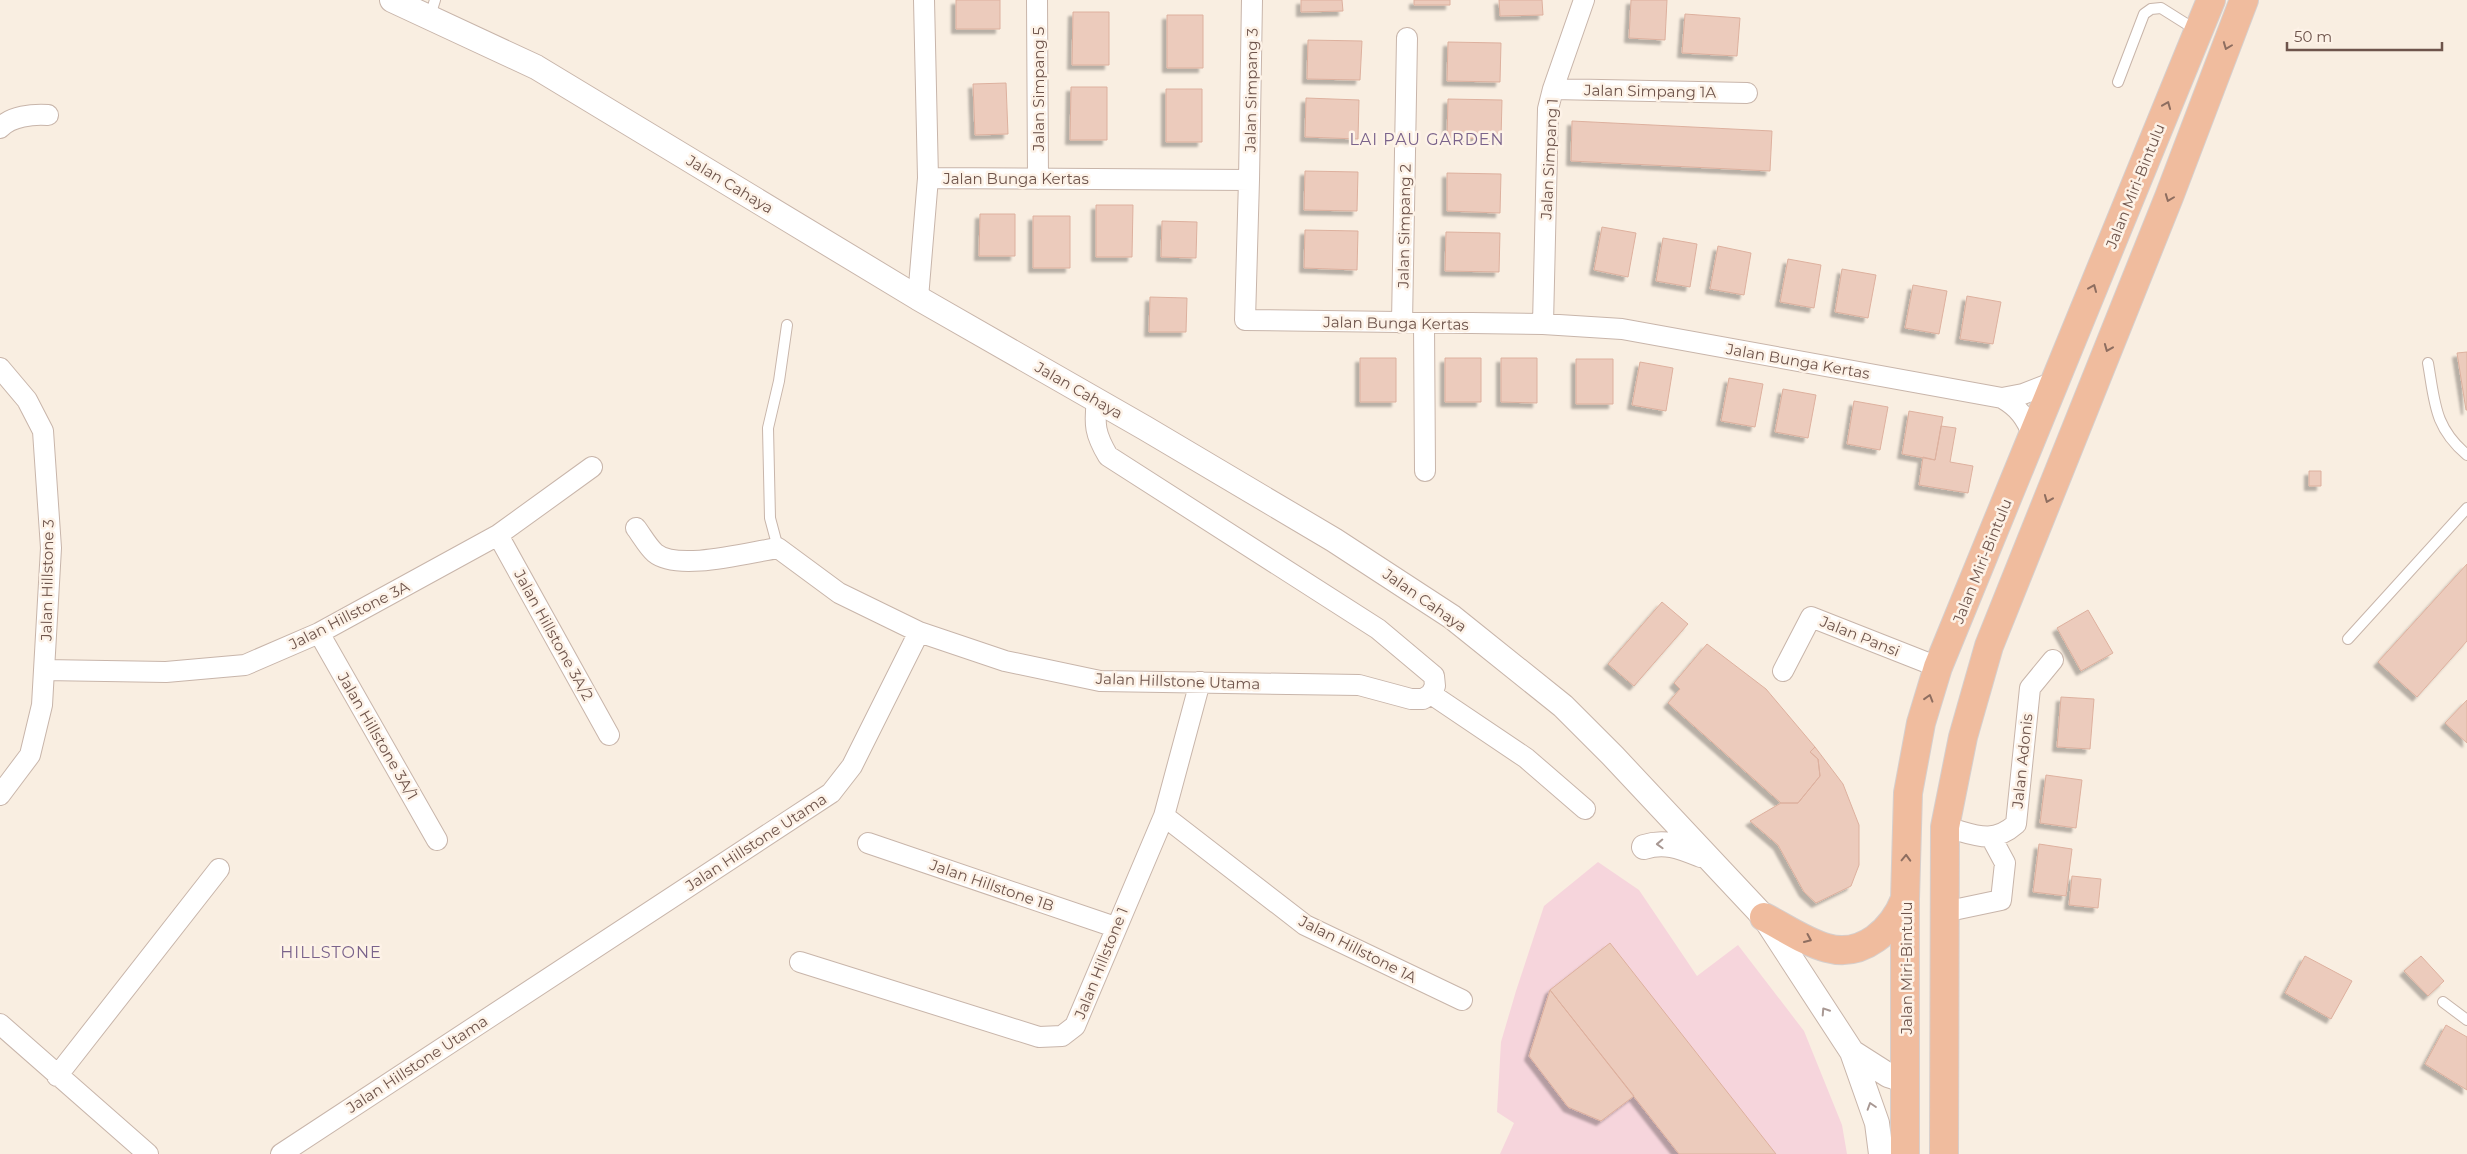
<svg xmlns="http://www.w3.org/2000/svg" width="2467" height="1154" font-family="Montserrat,sans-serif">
  <defs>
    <filter id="shadow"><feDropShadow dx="-4.5" dy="4.5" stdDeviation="1" flood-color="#0004"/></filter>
  </defs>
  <rect width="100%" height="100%" fill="#f9eee1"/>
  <path fill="#f6d5dc" d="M 1598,862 L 1639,890 L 1697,976 L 1738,945 L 1804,1031 L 1842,1125 L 1847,1154 L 1500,1154 L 1514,1123 L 1497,1112 L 1501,1042 L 1516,991 L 1544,906 Z"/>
  <path fill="#eccbbc" stroke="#ddb09e" filter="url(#shadow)" d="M 956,0 L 1000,0 L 1000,29 L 956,29 Z
    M 1301,0 L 1342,0 L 1343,11 L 1301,12 Z
    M 1414,0 L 1450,0 L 1450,5 L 1414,5 Z
    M 1499,0 L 1542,0 L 1543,15 L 1500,16 Z
    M 1631,0 L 1667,0 L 1665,40 L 1629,38 Z
    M 1073,12 L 1109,12 L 1109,65 L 1072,65 Z
    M 1685,14 L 1740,18 L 1737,56 L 1682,53 Z
    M 1167,15 L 1203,15 L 1203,68 L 1167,68 Z
    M 1308,40 L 1362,41 L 1360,80 L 1307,79 Z
    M 1448,42 L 1501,43 L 1500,82 L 1447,81 Z
    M 1006,83 L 1008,134 L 975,135 L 973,84 Z
    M 1071,87 L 1107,87 L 1107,140 L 1070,140 Z
    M 1166,89 L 1202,89 L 1202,142 L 1166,142 Z
    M 1306,98 L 1359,100 L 1358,139 L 1305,137 Z
    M 1448,99 L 1502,100 L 1501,139 L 1447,138 Z
    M 1572,121 L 1772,131 L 1770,171 L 1571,161 Z
    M 1305,171 L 1358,172 L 1357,211 L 1304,210 Z
    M 1447,173 L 1501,174 L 1500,213 L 1447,211 Z
    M 1096,205 L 1133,205 L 1132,257 L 1096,257 Z
    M 980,214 L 1015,214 L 1015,256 L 979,256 Z
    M 1033,216 L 1070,216 L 1070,268 L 1033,268 Z
    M 1162,221 L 1197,222 L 1196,258 L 1161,257 Z
    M 1602,227 L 1636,233 L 1628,277 L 1594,270 Z
    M 1305,230 L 1358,231 L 1357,270 L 1304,268 Z
    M 1446,232 L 1500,233 L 1499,272 L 1445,271 Z
    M 1663,238 L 1697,244 L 1690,287 L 1656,281 Z
    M 1718,246 L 1751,253 L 1744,295 L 1710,289 Z
    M 1788,259 L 1821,265 L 1814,308 L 1780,302 Z
    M 1842,269 L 1876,275 L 1868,318 L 1835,312 Z
    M 1913,285 L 1947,291 L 1939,334 L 1905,328 Z
    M 1967,296 L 2001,302 L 1993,344 L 1960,339 Z
    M 1150,297 L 1187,298 L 1186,332 L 1149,332 Z
    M 2467,352 L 2467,410 L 2466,410 L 2457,353 Z
    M 1360,358 L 1396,358 L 1396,402 L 1360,402 Z
    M 1445,358 L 1481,358 L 1481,402 L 1445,402 Z
    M 1501,358 L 1537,358 L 1537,403 L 1501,402 Z
    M 1576,359 L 1613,359 L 1613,404 L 1576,404 Z
    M 1640,362 L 1673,368 L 1666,411 L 1632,405 Z
    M 1729,378 L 1763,384 L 1755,427 L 1721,421 Z
    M 1783,389 L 1816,395 L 1808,438 L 1775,432 Z
    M 1854,401 L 1888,407 L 1880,450 L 1847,444 Z
    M 1909,411 L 1943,417 L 1935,460 L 1902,454 Z
    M 1941,426 L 1956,428 L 1950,462 L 1973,466 L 1968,493 L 1919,485 L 1923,457 L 1935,460 Z
    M 2309,471 L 2321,471 L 2321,486 L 2309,486 Z
    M 2467,564 L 2467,641 L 2417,697 L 2378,662 Z
    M 1662,602 L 1688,624 L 1634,686 L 1608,664 Z
    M 2088,610 L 2113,653 L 2081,671 L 2057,628 Z
    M 1707,644 L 1766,689 L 1815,747 L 1810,752 L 1818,759 L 1820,776 L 1798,803 L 1781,803 L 1668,703 L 1680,689 L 1674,683 Z
    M 2061,697 L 2094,699 L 2090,749 L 2057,747 Z
    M 2467,700 L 2467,743 L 2445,723 Z
    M 1815,747 L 1843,784 L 1859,825 L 1859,865 L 1851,886 L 1816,903 L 1804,892 L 1778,845 L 1750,821 L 1781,803 L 1798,803 L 1820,776 L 1818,759 L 1810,752 Z
    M 2046,775 L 2082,780 L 2076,828 L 2040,823 Z
    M 2039,844 L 2072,849 L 2066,896 L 2033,892 Z
    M 2072,876 L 2101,879 L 2098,908 L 2069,905 Z
    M 1610,943 L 1776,1154 L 1679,1154 L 1550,990 Z
    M 2305,956 L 2352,981 L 2331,1019 L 2285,993 Z
    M 2421,956 L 2444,981 L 2428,996 L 2404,971 Z
    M 1550,990 L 1634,1096 L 1601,1121 L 1568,1107 L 1529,1056 Z
    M 2446,1025 L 2467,1037 L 2467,1090 L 2425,1064 Z"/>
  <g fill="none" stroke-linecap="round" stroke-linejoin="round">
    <defs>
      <path id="service" d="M 430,16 L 435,0
        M 2118,82 L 2144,14 L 2151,9 L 2161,8 L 2196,30
        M 2428,363 C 2435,403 2434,427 2467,455
        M 778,548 L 770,518 L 768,428 L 779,381 L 787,325
        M 2348,639 L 2467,508
        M 2443,1002 L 2467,1020"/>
      <path id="minor" d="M 1037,0 L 1038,179
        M 1553,89 L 1747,93
        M 0,128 C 11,116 33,114 48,115
        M 928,178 L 1249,180 L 1245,320 L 1543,324 L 1622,329 L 2002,398 C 2019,408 2025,417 2033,435
        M 1249,180 L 1252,0
        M 918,298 L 928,178 L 924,0
        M 1402,323 L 1407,38
        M 1424,324 L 1425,471
        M 1543,324 L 1548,109 L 1553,89 L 1584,0
        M 0,368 L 27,400 L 43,431 L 51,548 L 42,705 L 30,755 L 0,795
        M 2002,398 L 2023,394 L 2054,382
        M 1097,400 C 1094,425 1095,434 1108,456 L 1378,629 L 1434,676 L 1435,686 L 1431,694
        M 636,528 C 642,536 648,547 655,553 C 678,572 750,552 778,548 L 839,593 L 919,632 L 1005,661 L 1100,681 L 1359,685 L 1411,699 L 1423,699 L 1431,694
        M 498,535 L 609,735
        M 319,633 L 437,840
        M 45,670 L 166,672 L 245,665 L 319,633 L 498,535 L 592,467
        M 1783,671 L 1811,617 L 1938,667
        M 1431,694 L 1526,758 L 1585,809
        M 1164,816 L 1305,925 L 1462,1000
        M 1945,827 C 1974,834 1991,846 2016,824 L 2030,688 L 2053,660
        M 868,843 L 1115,927
        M 1944,912 L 2001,900 L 2005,863 L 1991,837
        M 800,962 L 1039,1037 L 1062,1036 L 1075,1026 L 1164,816 L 1200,682
        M 0,1024 L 148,1154
        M 57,1076 L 219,869
        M 281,1154 L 831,793 L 852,766 L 919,632"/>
      <path id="tertiary" d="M 392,0 L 536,67 L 918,298 L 1145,428 L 1334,540 L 1452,617 L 1563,706 L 1613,756 L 1764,917 L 1852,1052 L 1877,1123 L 1881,1154
        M 1644,847 C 1665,840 1681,847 1701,855
        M 1852,1052 L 1888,1075 L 1907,1081"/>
      <path id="trunk" d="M 1764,917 C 1784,927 1805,942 1827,948 C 1863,958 1893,930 1905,899
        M 1905,1154 L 1905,899 L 1908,793 L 1921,723 L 1938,667 L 2211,0
        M 1944,1154 L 1945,827 L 1963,737 L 1989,646 L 2169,197 L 2244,0"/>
    </defs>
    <use href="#service" stroke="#c8b5aa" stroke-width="12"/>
    <use href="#minor" stroke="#c8b5aa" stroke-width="22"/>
    <use href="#tertiary" stroke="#c8b5aa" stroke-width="26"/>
    <use href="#trunk" stroke="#d6cfcd" stroke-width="30"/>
    <use href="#service" stroke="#fff" stroke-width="10"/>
    <use href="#minor" stroke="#fff" stroke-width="20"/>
    <use href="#tertiary" stroke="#fff" stroke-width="24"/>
    <use href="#trunk" stroke="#f0bc9e" stroke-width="28"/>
  </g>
  <defs><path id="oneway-chevron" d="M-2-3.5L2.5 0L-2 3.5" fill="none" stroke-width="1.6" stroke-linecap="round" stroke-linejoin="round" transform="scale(1.25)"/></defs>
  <g stroke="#8e6e60">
    <use href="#oneway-chevron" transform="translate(2227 46) rotate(111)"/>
    <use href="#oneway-chevron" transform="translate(2167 105) rotate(-68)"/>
    <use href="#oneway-chevron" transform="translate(2169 198) rotate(111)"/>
    <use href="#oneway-chevron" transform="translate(2093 288) rotate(-67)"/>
    <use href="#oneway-chevron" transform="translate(2108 348) rotate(112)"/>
    <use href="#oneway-chevron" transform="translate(2048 499) rotate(112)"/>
    <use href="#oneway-chevron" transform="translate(1929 698) rotate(-73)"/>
    <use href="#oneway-chevron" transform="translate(1906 858) rotate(-88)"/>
    <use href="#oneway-chevron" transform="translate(1808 939) rotate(24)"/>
  </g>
  <g stroke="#a89893">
    <use href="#oneway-chevron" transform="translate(1660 844) rotate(178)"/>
    <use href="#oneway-chevron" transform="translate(1825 1011) rotate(-123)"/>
    <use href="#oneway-chevron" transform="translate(1871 1106) rotate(-108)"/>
  </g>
  <g text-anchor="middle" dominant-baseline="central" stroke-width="5" stroke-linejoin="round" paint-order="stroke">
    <g font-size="15" fill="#6e544b" stroke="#fdf2e7">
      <text transform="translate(1038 89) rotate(-90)">Jalan Simpang 5</text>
      <text transform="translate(1251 90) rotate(-89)">Jalan Simpang 3</text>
      <text transform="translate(1650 91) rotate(1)">Jalan Simpang 1A</text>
      <text transform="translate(1549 159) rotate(-87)">Jalan Simpang 1</text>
      <text x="1016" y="178">Jalan Bunga Kertas</text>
      <text transform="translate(730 184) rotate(31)">Jalan Cahaya</text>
      <text transform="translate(2135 186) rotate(-68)">Jalan Miri-Bintulu</text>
      <text transform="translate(1404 226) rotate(-89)">Jalan Simpang 2</text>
      <text transform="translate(1396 323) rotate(1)">Jalan Bunga Kertas</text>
      <text transform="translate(1798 361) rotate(10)">Jalan Bunga Kertas</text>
      <text transform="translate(1079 390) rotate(30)">Jalan Cahaya</text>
      <text transform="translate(1982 561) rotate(-68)">Jalan Miri-Bintulu</text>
      <text transform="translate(47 580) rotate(-89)">Jalan Hillstone 3</text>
      <text transform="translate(1425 600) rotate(35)">Jalan Cahaya</text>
      <text transform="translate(349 615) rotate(-27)">Jalan Hillstone 3A</text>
      <text transform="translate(554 635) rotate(61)">Jalan Hillstone 3A/2</text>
      <text transform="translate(1860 636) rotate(22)">Jalan Pansi</text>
      <text transform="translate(1178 681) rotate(2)">Jalan Hillstone Utama</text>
      <text transform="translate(378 736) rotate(60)">Jalan Hillstone 3A/1</text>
      <text transform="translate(2022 761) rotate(-84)">Jalan Adonis</text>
      <text transform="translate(756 842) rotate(-33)">Jalan Hillstone Utama</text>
      <text transform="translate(992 885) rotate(19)">Jalan Hillstone 1B</text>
      <text transform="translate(1358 949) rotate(27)">Jalan Hillstone 1A</text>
      <text transform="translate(1101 963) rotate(-68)">Jalan Hillstone 1</text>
      <text transform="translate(1906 968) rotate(-90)">Jalan Miri-Bintulu</text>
      <text transform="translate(417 1064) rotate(-33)">Jalan Hillstone Utama</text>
    </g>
    <g font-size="16" letter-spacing="1" fill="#7a638b" stroke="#fdf2e7">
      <text x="1427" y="139">LAI PAU GARDEN</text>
      <text x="331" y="952">HILLSTONE</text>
    </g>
  </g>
  <path d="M2287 42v8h155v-8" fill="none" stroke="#6e544b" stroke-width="2.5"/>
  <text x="2294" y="42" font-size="15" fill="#6e544b" stroke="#fdf2e7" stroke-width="4" paint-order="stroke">50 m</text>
</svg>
